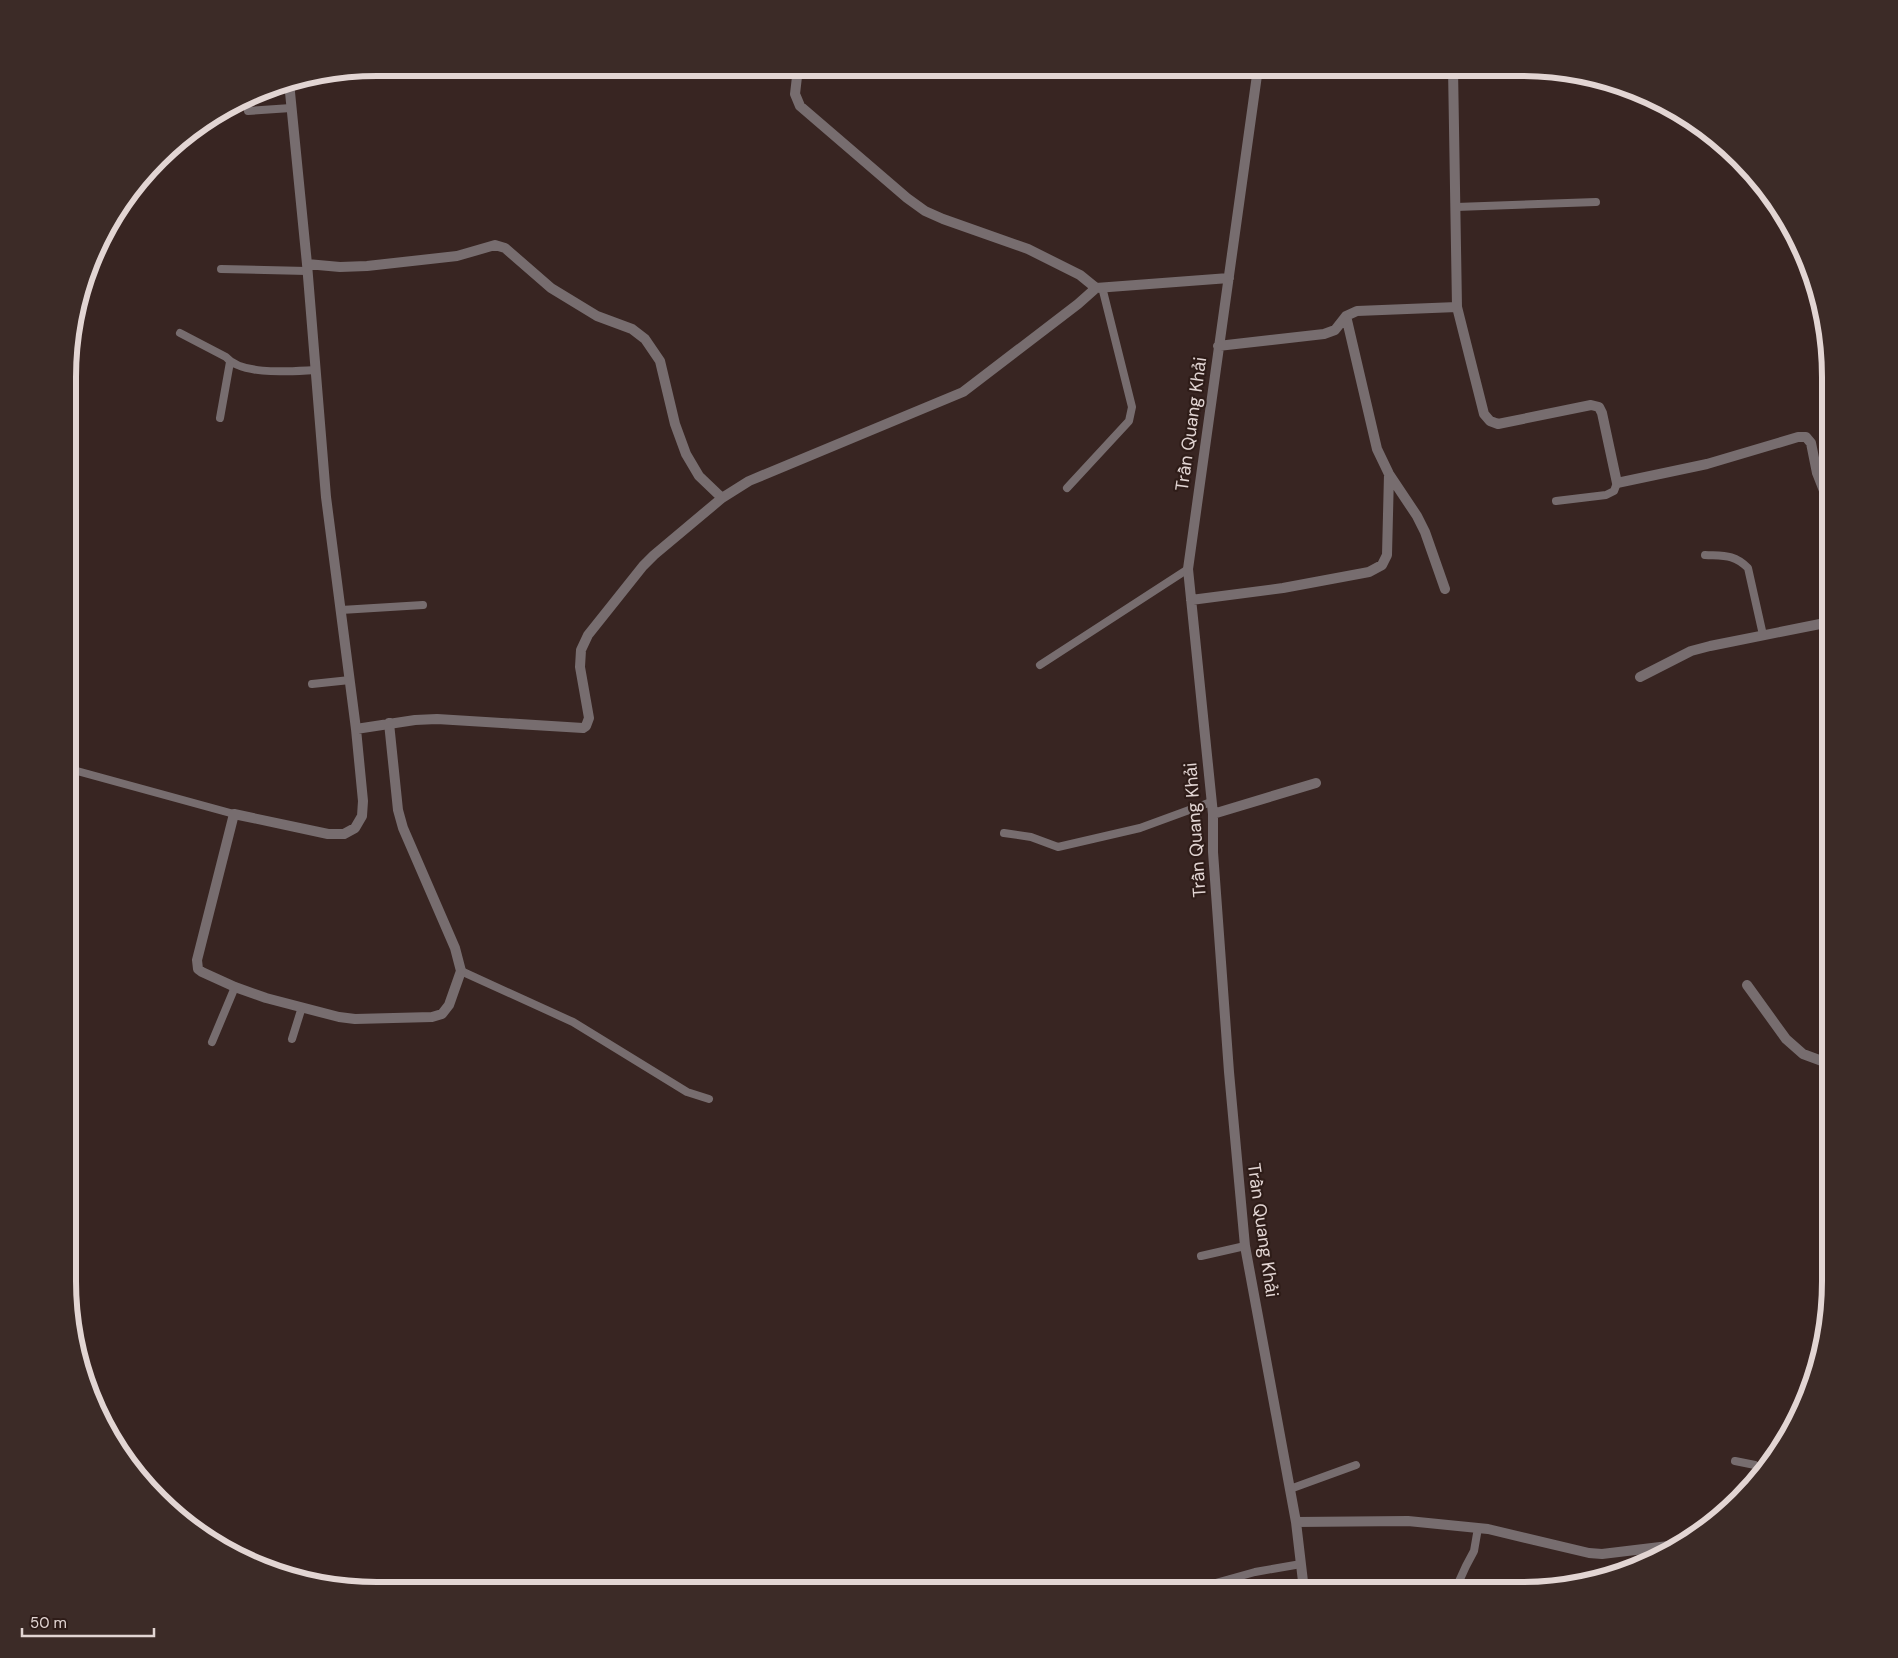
<svg xmlns="http://www.w3.org/2000/svg" width="1898" height="1658" font-family="'DM Sans',sans-serif">
  <rect width="100%" height="100%" fill="#382522"/>
  <g fill="none" stroke-linecap="round" stroke-linejoin="round">
    <path stroke="#776d6f" stroke-width="8" d="M 248,111 L 291,108
      M 1456,207 L 1596,202
      M 221,269 L 307,271
      M 180,333 L 226,357 C 242,376 292,371 315,370
      M 1827,386 L 1830,385
      M 220,418 L 230,362
      M 1067,488 L 1129,421 L 1132,407 L 1102,287
      M 1556,501 L 1606,495 L 1614,491 L 1617,483
      M 1705,555 C 1724,556 1734,554 1748,568 L 1763,635
      M 341,610 L 423,605
      M 1040,665 L 1188,569
      M 312,684 L 350,680
      M 77,771 L 234,814
      M 1004,833 L 1031,837 L 1058,847 L 1140,828 L 1211,802
      M 461,971 L 573,1022 L 687,1092 L 709,1099
      M 292,1039 L 302,1007
      M 212,1042 L 235,987
      M 1201,1256 L 1245,1246
      M 1735,1461 L 1755,1465 L 1760,1469
      M 1290,1489 L 1356,1465
      M 1189,1587 L 1212,1584 L 1255,1572 L 1301,1564
      M 1456,1588 L 1466,1566 L 1474,1551 L 1478,1528"/>
    <path stroke="#776d6f" stroke-width="10" d="M 798,68 L 795,94 L 800,106 L 907,198 L 925,211 L 943,219 L 1028,249 L 1080,275 L 1096,288 L 1229,278
      M 1258,68 L 1188,569 L 1213,814 L 1213,852 L 1229,1072 L 1245,1246 L 1296,1522 L 1304,1590
      M 1453,68 L 1457,307 L 1484,414 L 1490,421 L 1498,424 L 1591,405 L 1599,407 L 1602,413 L 1617,483 L 1707,464 L 1798,437 L 1806,437 L 1811,443 L 1817,473 L 1830,506
      M 289,82 L 307,264 L 326,497 L 356,729 L 363,801 L 362,816 L 355,828 L 344,834 L 328,834 L 234,814 L 197,960 L 198,969 L 202,972 L 235,987 L 266,998 L 339,1017 L 355,1019 L 432,1017 L 442,1014 L 449,1005 L 461,971 L 455,948 L 403,828 L 398,810 L 389,723
      M 307,264 L 340,267 L 367,266 L 457,256 L 495,245 L 505,248 L 551,288 L 597,316 L 632,329 L 645,339 L 660,361 L 675,424 L 686,454 L 699,476 L 722,498
      M 1346,316 L 1377,449 L 1389,474 L 1417,516 L 1425,532 L 1445,589
      M 1218,346 L 1324,334 L 1335,330 L 1346,316 L 1357,311 L 1457,307
      M 1817,473 L 1830,469
      M 1191,600 L 1283,588 L 1369,572 L 1382,565 L 1387,555 L 1389,474
      M 1640,677 L 1691,651 L 1710,646 L 1830,622
      M 356,729 L 415,720 L 437,719 L 583,728 L 586,726 L 589,718 L 580,667 L 581,650 L 588,635 L 643,566 L 654,555 L 722,498 L 749,481 L 963,392 L 1078,304 L 1096,288
      M 1213,814 L 1316,783
      M 1747,985 L 1786,1039 L 1803,1054 L 1830,1064
      M 1296,1522 L 1408,1521 L 1488,1529 L 1589,1553 L 1602,1554 L 1677,1545"/>
  </g>
  <g text-anchor="middle" dominant-baseline="central" stroke-width="4.5" stroke-linejoin="round" paint-order="stroke">
    <g font-size="18" fill="#e2d5d3" stroke="#2e1c18">
      <text transform="translate(1191 424) rotate(-82)">Trần Quang Khải</text>
      <text transform="translate(1195 830) rotate(-94)">Trần Quang Khải</text>
      <text transform="translate(1263 1230) rotate(82)">Trần Quang Khải</text>
    </g>
  </g>
  <path d="M0 0H1898V1658H0ZM377 76H1521A301 301 0 0 1 1822 377V1281A301 301 0 0 1 1521 1582H377A301 301 0 0 1 76 1281V377A301 301 0 0 1 377 76Z" fill="#3c2b27" fill-rule="evenodd"/>
  <path fill="none" stroke="#e2d5d3" stroke-width="6" d="M377 76H1521A301 301 0 0 1 1822 377V1281A301 301 0 0 1 1521 1582H377A301 301 0 0 1 76 1281V377A301 301 0 0 1 377 76Z"/>
  <path d="M22 1628v8h132v-8" fill="none" stroke="#e2d5d3" stroke-width="2.5"/>
  <text x="30" y="1628" font-size="15" fill="#e2d5d3" stroke="#2e1c18" stroke-width="4" paint-order="stroke">50 m</text>
</svg>
